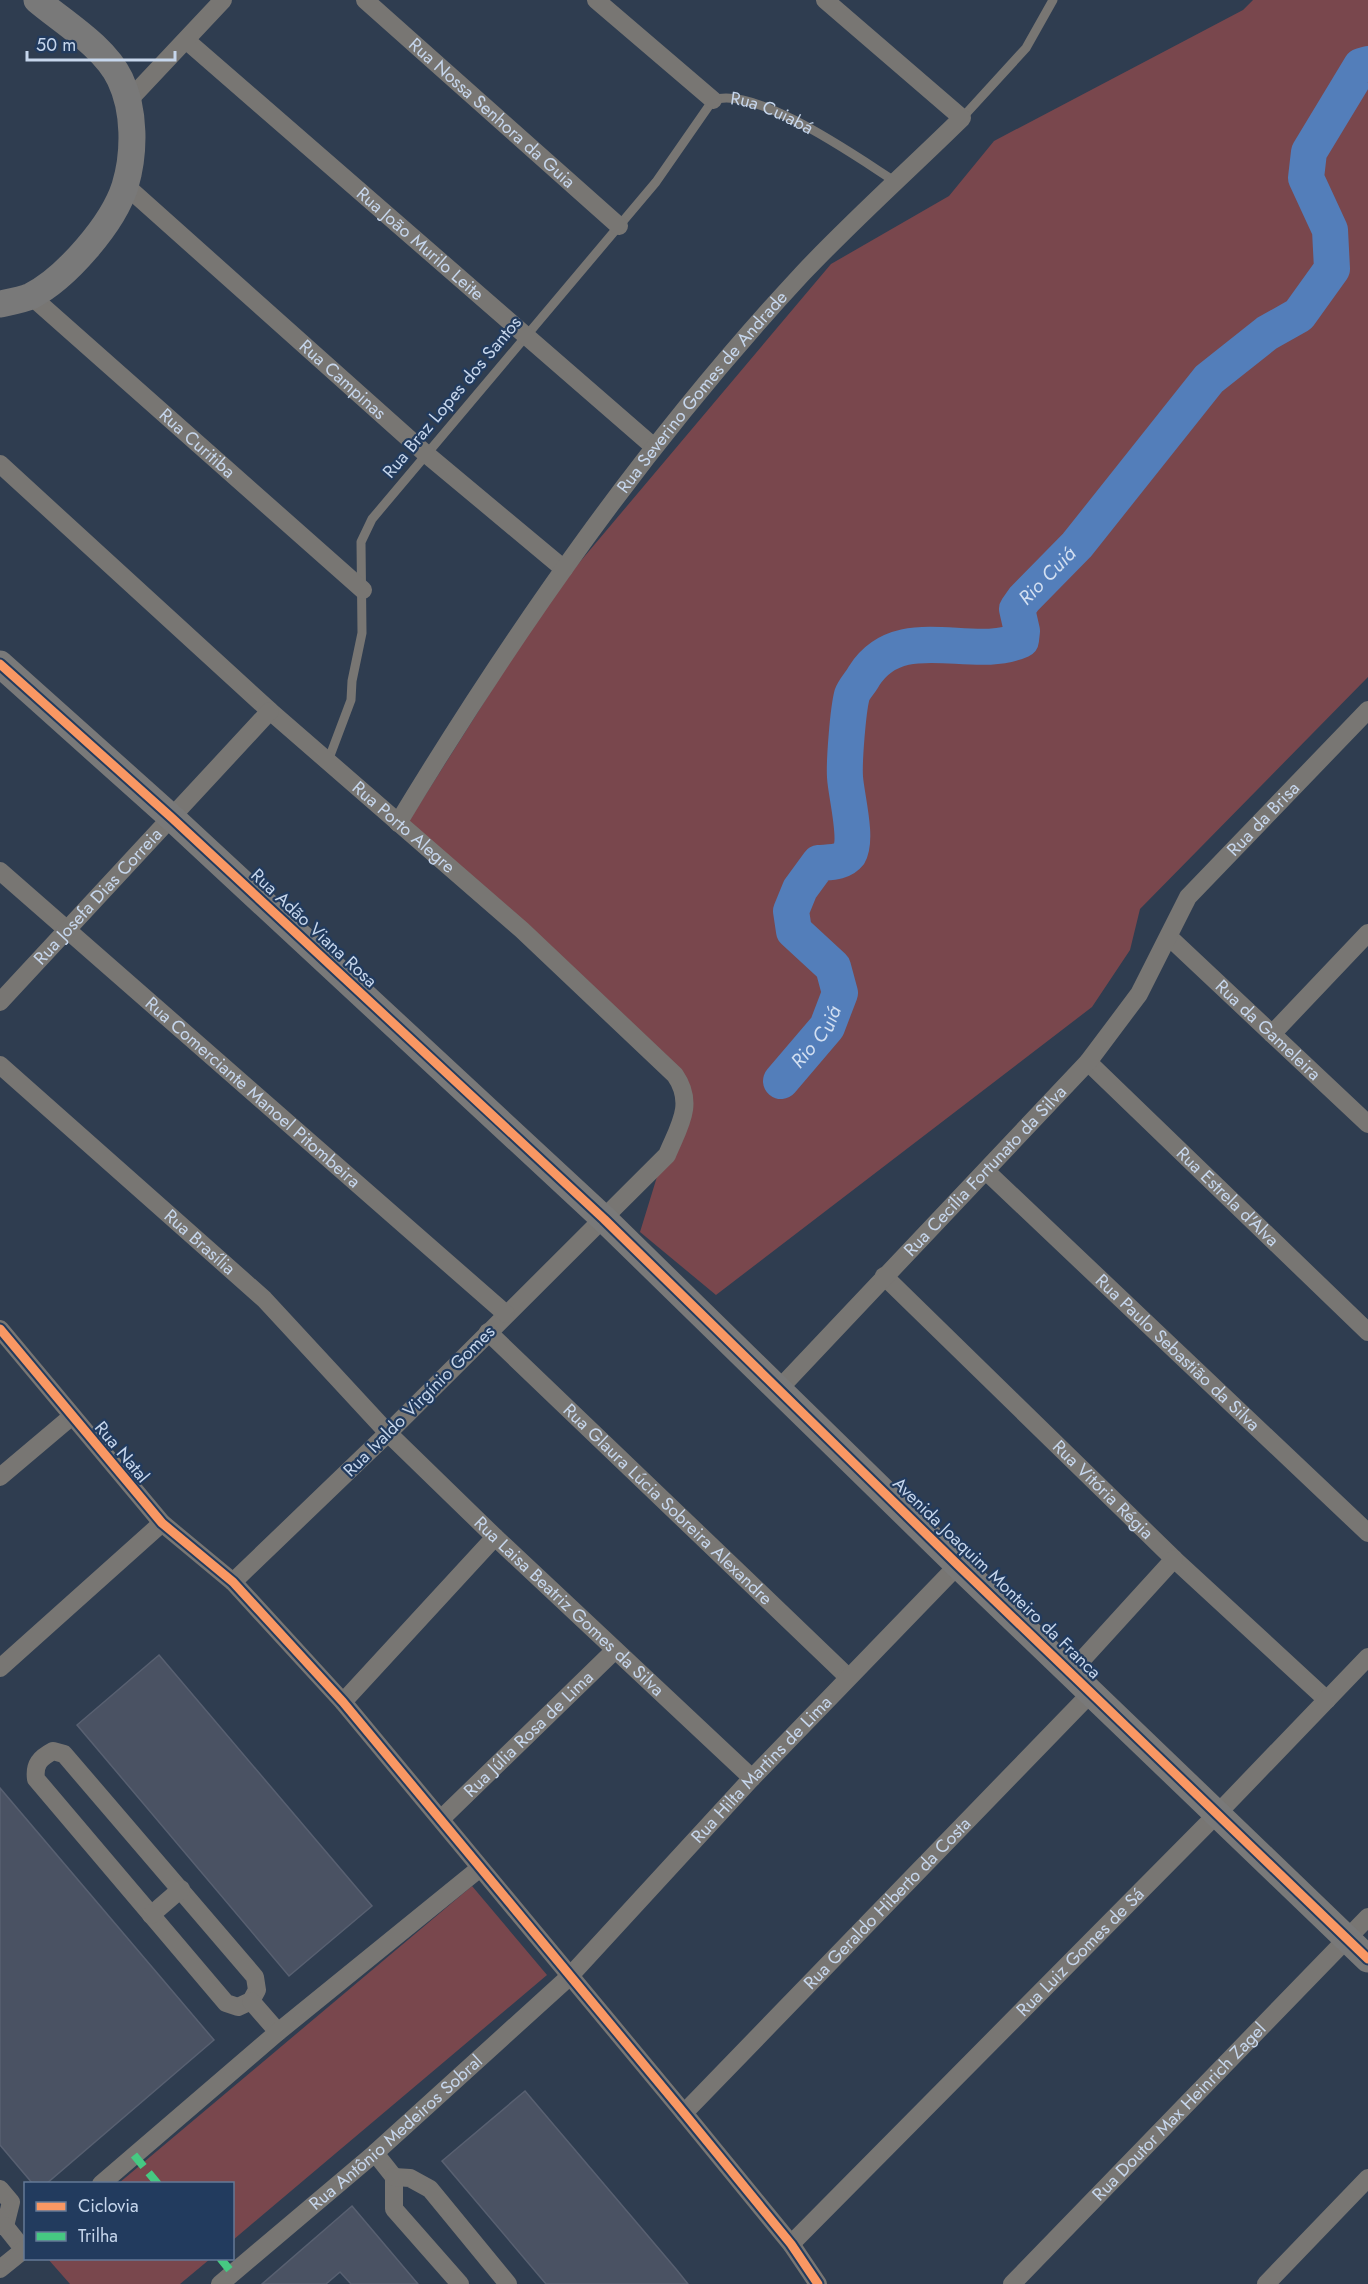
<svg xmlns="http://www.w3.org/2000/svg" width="1368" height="2284" font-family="Jost,sans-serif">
  <rect width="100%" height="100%" fill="#2f3d50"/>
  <path fill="#79474d" d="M 1253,0 L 1368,0 L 1368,677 L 1140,909 L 1130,950 L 1092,1007 L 716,1295 L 640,1232 L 684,1089 L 407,824 L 552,595 L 831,264 L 949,196 L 994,141 L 1243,10 Z
    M 472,1886 L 547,1975 L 233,2240 L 232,2184 L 119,2183 Z
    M 48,2259 L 210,2259 L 180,2284 L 70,2284 Z"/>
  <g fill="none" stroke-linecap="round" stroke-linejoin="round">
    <path stroke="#537eba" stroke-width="36" id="s1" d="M 781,1081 L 827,1027 L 840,993 L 833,967 L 794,931 L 791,911 L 800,889 L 819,863 C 829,862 842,863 849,854 C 858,839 846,795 845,777 C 844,761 848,710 852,695 C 854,689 861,682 864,676 C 900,619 972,662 1021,640 L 1022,631 L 1017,609 L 1024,599 L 1077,545 L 1209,379 L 1267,333 L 1299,315 L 1332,269 L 1330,230 L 1306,178 L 1309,152 L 1361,66 L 1368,64"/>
  </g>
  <path fill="#4a5263" stroke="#586071" stroke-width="1.5" d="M 159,1655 L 372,1906 L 289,1976 L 77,1725 Z
    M 0,1788 L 214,2040 L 46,2184 L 33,2184 L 0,2145 Z
    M 525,2091 L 676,2269 L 688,2284 L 546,2284 L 442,2161 Z
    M 352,2206 L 418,2284 L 351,2284 L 340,2272 L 326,2284 L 262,2284 Z"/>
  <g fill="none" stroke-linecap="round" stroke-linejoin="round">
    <g stroke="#787673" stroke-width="9">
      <path d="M 962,118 L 1026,48 L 1053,0"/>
      <path id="s2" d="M 328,761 L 351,700 L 352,681 L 362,633 L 361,542 L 372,519 L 656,182 L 713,100 C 756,85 858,158 896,182"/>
    </g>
    <g stroke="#787673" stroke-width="18">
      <path id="s3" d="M 365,0 L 619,226"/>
      <path d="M 596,0 L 713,100"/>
      <path id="s4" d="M 187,41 L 654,447"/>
      <path d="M 129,100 L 223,0"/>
      <path id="s5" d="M 125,185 L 425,453 L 564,569"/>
      <path id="s6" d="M 31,296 L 363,590"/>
      <path id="s7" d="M 0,464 L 270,711 L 522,930 L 675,1075 C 695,1104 679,1126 667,1155 L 388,1433 L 233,1582"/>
      <path id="s8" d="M 398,823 C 516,628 647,441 802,274 C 853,220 909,170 962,118 L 825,0"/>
      <path id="s9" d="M 0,871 L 506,1314"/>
      <path id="s10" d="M 1169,937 L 1368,1124"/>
      <path id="s11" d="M 0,1002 L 270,711"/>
      <path d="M 1272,1034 L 1368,933"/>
      <path id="s12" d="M 1088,1062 L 1368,1332"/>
      <path id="s13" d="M 0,1065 L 264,1299 L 388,1433 L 495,1537 L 752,1778"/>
      <path id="s14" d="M 986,1171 L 1368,1533"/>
      <path id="s15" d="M 884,1276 L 1174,1559 L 1327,1700"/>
      <path d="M 0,1329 L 162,1523 L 233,1582 L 343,1702 L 684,2113 L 791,2244 L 818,2284"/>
      <path id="s16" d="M 488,1332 L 848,1677"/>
      <path id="s17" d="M 779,1389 L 1088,1062 L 1139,994 L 1188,897 L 1368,710"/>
      <path d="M 0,1477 L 71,1417"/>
      <path d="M 0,1668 L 162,1523"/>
      <path d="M 1071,1672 L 1174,1559"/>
      <path d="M 343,1702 L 495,1537"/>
      <path d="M 53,1751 L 64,1754 L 255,1977 L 257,1990 L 251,2001 L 238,2007 L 226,2003 L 36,1779 C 34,1764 40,1758 53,1751 Z"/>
      <path id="s18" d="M 441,1819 L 615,1650"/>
      <path d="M 151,1915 L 181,1889"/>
      <path d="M 251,2001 L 278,2032"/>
      <path id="s19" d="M 684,2113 L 1092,1692"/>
      <path d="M 375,2153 L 394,2177 L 394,2209 L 460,2284"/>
      <path d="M 394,2177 L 410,2178 L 430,2189 L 508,2284"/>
      <path d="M 101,2184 L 278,2032 L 480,1868"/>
      <path d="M 0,2189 L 11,2202 L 5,2226"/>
      <path d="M 0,2226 L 5,2226 L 24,2250"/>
      <path id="s20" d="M 791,2244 L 1218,1813 L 1368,1657"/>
      <path d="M 0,2269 L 26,2248"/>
      <path id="s21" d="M 220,2284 L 375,2153 L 569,1977 L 752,1778 L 958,1565"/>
      <path id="s22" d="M 1012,2284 L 1368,1917"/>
      <path d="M 1266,2284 L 1368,2178"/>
    </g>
    <path stroke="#797979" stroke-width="27" d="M 0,304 C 10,302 22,300 31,296 C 66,278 113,224 125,186 C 135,153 135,110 120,79 C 104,46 64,23 37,0
      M 0,664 L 172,818 L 604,1219 L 958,1565 L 1368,1959"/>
    <path stroke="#46c982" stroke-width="8" stroke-dasharray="15 8" stroke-linecap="butt" d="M 134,2155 L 158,2184
      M 220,2258 L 233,2274"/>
    <defs>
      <path id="cycleway" d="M 0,664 L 172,818 L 604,1219 L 958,1565 L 1368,1959
        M 0,1329 L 162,1523 L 233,1582 L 343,1702 L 684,2113 L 791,2244 L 818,2284"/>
    </defs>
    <use href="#cycleway" stroke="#223b5e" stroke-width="13"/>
    <use href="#cycleway" stroke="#f99763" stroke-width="9"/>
  </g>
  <g text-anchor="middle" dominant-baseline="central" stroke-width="4.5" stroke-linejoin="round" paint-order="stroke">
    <g font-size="18" fill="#c6d6ec" stroke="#223b5e">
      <text stroke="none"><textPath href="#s3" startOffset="170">Rua Nossa Senhora da Guia</textPath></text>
      <text stroke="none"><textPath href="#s2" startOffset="852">Rua Cuiabá</textPath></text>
      <text stroke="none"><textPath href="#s4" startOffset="309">Rua João Murilo Leite</textPath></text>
      <text stroke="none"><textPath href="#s5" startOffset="292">Rua Campinas</textPath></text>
      <text stroke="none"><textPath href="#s8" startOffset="528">Rua Severino Gomes de Andrade</textPath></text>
      <text transform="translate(452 397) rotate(-50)">Rua Braz Lopes dos Santos</text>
      <text stroke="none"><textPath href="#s6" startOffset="222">Rua Curitiba</textPath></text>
      <text stroke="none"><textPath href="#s17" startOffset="752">Rua da Brisa</textPath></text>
      <text stroke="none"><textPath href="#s7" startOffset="543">Rua Porto Alegre</textPath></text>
      <text stroke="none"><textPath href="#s11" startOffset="144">Rua Josefa Dias Correia</textPath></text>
      <text transform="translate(314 928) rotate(43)">Rua Adão Viana Rosa</text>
      <text stroke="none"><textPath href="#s10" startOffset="136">Rua da Gameleira</textPath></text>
      <text stroke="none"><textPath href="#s9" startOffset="336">Rua Comerciante Manoel Pitombeira</textPath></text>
      <text stroke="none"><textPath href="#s17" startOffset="300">Rua Cecília Fortunato da Silva</textPath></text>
      <text stroke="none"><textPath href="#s12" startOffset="194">Rua Estrela d'Alva</textPath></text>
      <text stroke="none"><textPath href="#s13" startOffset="267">Rua Brasília</textPath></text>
      <text stroke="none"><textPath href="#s14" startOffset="264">Rua Paulo Sebastião da Silva</textPath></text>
      <text transform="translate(419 1401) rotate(-45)">Rua Ivaldo Virgínio Gomes</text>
      <text transform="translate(122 1452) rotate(50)">Rua Natal</text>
      <text stroke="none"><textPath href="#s15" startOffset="306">Rua Vitória Régia</textPath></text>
      <text stroke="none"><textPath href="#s16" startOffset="249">Rua Glaura Lúcia Sobreira Alexandre</textPath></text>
      <text transform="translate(997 1578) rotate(44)">Avenida Joaquim Monteiro da Franca</text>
      <text stroke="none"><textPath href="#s13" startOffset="786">Rua Laisa Beatriz Gomes da Silva</textPath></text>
      <text stroke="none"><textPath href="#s18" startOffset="122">Rua Júlia Rosa de Lima</textPath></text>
      <text stroke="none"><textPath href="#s21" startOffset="748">Rua Hilta Martins de Lima</textPath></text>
      <text stroke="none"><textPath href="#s19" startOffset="292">Rua Geraldo Hiberto da Costa</textPath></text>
      <text stroke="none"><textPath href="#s20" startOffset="411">Rua Luiz Gomes de Sá</textPath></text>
      <text stroke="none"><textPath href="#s22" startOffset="240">Rua Doutor Max Heinrich Zagel</textPath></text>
      <text stroke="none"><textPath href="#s21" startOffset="232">Rua Antônio Medeiros Sobral</textPath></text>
    </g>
    <g font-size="20" font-style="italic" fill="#d2dff1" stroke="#223b5e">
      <text stroke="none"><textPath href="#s1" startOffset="724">Rio Cuiá</textPath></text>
      <text stroke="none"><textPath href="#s1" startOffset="57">Rio Cuiá</textPath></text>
    </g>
  </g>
  <rect x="24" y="2182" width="210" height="78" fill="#223b5e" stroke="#647997" stroke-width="1.5"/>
  <rect x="36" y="2202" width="30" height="9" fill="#f99763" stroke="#647997" stroke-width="1.5"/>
  <text x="78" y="2212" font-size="18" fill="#c6d6ec">Ciclovia</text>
  <rect x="36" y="2232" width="30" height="9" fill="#46c982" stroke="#647997" stroke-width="1.5"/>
  <text x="78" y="2242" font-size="18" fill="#c6d6ec">Trilha</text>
  <path d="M27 51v9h148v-9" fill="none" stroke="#c6d6ec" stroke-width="3"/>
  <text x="36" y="51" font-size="18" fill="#c6d6ec" stroke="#223b5e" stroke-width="4.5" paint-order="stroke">50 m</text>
</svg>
